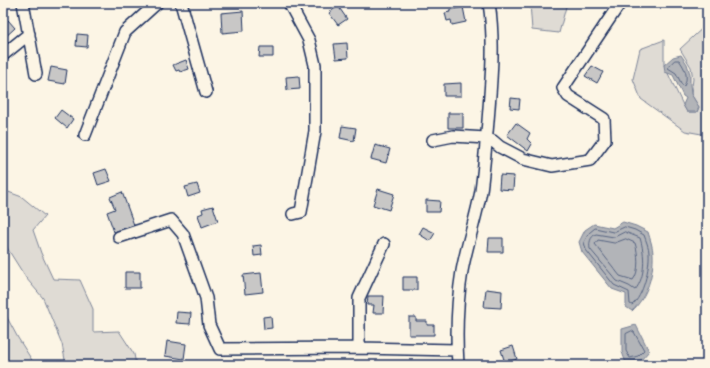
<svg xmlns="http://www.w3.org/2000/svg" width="710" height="368" font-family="'Shantell Sans',sans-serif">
  <rect width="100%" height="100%" fill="#fcf5e5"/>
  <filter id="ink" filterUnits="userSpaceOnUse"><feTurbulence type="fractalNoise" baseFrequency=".025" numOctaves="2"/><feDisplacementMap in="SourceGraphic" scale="8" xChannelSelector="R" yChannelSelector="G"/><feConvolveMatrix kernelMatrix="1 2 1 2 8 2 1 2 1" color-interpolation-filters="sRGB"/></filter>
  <g filter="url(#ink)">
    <path fill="#dfdbd4" stroke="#7d8599" d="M 530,3 L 567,3 L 559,33 L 532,30 Z
      M 707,24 L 707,135 L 685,131 L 641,99 L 633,79 L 640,49 L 664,40 L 664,65 L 683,105 L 687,112 L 697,112 L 699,107 L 691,94 L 693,79 L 691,67 L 680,49 Z
      M 3,190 L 22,197 L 45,216 L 33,230 L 41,253 L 53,279 L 80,280 L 93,309 L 93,332 L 119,331 L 134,354 L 136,365 L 66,365 L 62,344 L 43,298 L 26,278 L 9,251 L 3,239 Z
      M 3,310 L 18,338 L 35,365 L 3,365 Z"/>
    <path fill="#b2b4b8" stroke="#767f94" d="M 681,55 L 687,64 L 690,74 L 690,84 L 691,94 L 699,107 L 697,112 L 687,112 L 683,105 L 686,98 L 683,96 L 673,75 L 665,72 L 664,65 L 673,57 Z
      M 623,222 L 636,226 L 648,232 C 650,239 653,247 653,254 C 654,274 647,297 632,311 L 626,307 L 626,294 L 612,289 L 582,252 L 579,242 L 585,230 L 594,224 L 613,228 Z
      M 636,325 L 649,351 L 641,360 L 626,363 L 622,352 L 622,329 Z"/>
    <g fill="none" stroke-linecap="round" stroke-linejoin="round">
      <path stroke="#576482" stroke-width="1" d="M 675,60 L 679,60 C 685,68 689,77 684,86 L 682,85 L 676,73 L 668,68 L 669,66 Z
        M 625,227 L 635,230 L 644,235 C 646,241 649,247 649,253 C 650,267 643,297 632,305 L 630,304 L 629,292 L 614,285 L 586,250 L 584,242 L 589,233 L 595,228 L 613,232 Z
        M 625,232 L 640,238 C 645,254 646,277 635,290 L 629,286 L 617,281 L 590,249 C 589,243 590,237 596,234 L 614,237 Z
        M 626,239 L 635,243 C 638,252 640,272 633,280 L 620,276 L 595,244 L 598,240 L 614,243 Z
        M 632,331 L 634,332 L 644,350 L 638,356 L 630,358 L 626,351 L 626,334 Z"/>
    </g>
    <path fill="#c8c7c6" stroke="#1b2f5e" d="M 338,6 L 347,19 L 338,25 L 329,13 Z
      M 463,7 L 466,22 L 452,25 L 451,20 L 447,21 L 445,13 L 450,12 L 449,10 Z
      M 243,11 L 244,31 L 222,33 L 221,13 Z
      M 8,20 L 15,28 L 3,39 L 3,25 Z
      M 77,34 L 88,35 L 87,47 L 76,46 Z
      M 347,43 L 348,58 L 336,59 L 334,44 Z
      M 260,47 L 273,47 L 273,57 L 259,57 Z
      M 186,60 L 189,69 L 180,72 L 179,70 L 176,71 L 173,65 Z
      M 592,66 L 603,72 L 597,83 L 585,76 Z
      M 51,67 L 67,70 L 65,84 L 48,81 Z
      M 299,76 L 300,89 L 287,90 L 286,77 Z
      M 461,83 L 461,96 L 444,96 L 444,84 Z
      M 511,98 L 520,99 L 519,109 L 510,108 Z
      M 61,110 L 73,119 L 67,128 L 55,118 Z
      M 448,113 L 463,113 L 463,128 L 448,128 Z
      M 516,123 L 530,133 L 527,139 L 532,144 L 528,151 L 507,135 Z
      M 342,126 L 356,128 L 354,141 L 340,138 Z
      M 375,145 L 390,149 L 386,163 L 371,159 Z
      M 106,169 L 111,181 L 98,185 L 94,173 Z
      M 500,175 L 514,176 L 513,190 L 499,189 Z
      M 197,184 L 200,193 L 188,197 L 185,187 Z
      M 378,189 L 394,194 L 389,210 L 373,205 Z
      M 122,192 L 134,225 L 114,232 L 107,212 L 115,209 L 110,197 Z
      M 426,200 L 440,201 L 439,212 L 426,212 Z
      M 213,206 L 218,221 L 202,227 L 198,215 L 203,213 L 202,209 Z
      M 423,227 L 435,233 L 430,241 L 419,234 Z
      M 489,238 L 503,238 L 503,252 L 488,252 Z
      M 261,245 L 262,255 L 254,256 L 253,246 Z
      M 125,272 L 140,272 L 140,288 L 125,288 Z
      M 261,273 L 263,292 L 245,294 L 243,275 Z
      M 403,277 L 417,277 L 417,290 L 403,290 Z
      M 486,289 L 502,291 L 501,308 L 484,307 Z
      M 368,296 L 384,296 L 383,313 L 373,313 L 374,305 L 367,305 Z
      M 177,312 L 191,313 L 190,324 L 176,323 Z
      M 271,316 L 272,328 L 264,329 L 263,317 Z
      M 409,317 L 416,317 L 416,321 L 427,321 L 427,325 L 434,325 L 434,335 L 409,335 Z
      M 167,341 L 186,344 L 184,359 L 165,356 Z
      M 513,346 L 517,359 L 505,363 L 501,350 Z"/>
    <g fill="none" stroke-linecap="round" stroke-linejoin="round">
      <defs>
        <path id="minor" d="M 23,3 L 36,74
          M 181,3 L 206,92
          M 289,3 L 309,40 L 315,65 L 315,131 L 301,212 L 293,214
          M 3,55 L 29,34
          M 85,135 L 125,32 L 157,3
          M 433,140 L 453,136 L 486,138 L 493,141 L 500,147 L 523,159 L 552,166 L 590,160 L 605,140 L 604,119 L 568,96 L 563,88 L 620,3
          M 119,237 L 171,220 L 183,234 L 206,298 L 209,325 L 220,349 L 359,348 L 457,350
          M 359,348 L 359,298 L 384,244
          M 458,365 C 456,333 457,302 462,271 C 467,244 476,218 481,191 C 484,168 486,144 488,121 C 491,82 495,42 489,3"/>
      </defs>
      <use href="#minor" stroke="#1b2f5e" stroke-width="14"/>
      <use href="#minor" stroke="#fcf5e5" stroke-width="11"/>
    </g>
  </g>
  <rect width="710" height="368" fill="none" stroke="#fcf5e5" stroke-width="16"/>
  <rect x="8" y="8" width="694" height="352" fill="none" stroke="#1b2f5e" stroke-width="1.5" filter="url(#ink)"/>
</svg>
